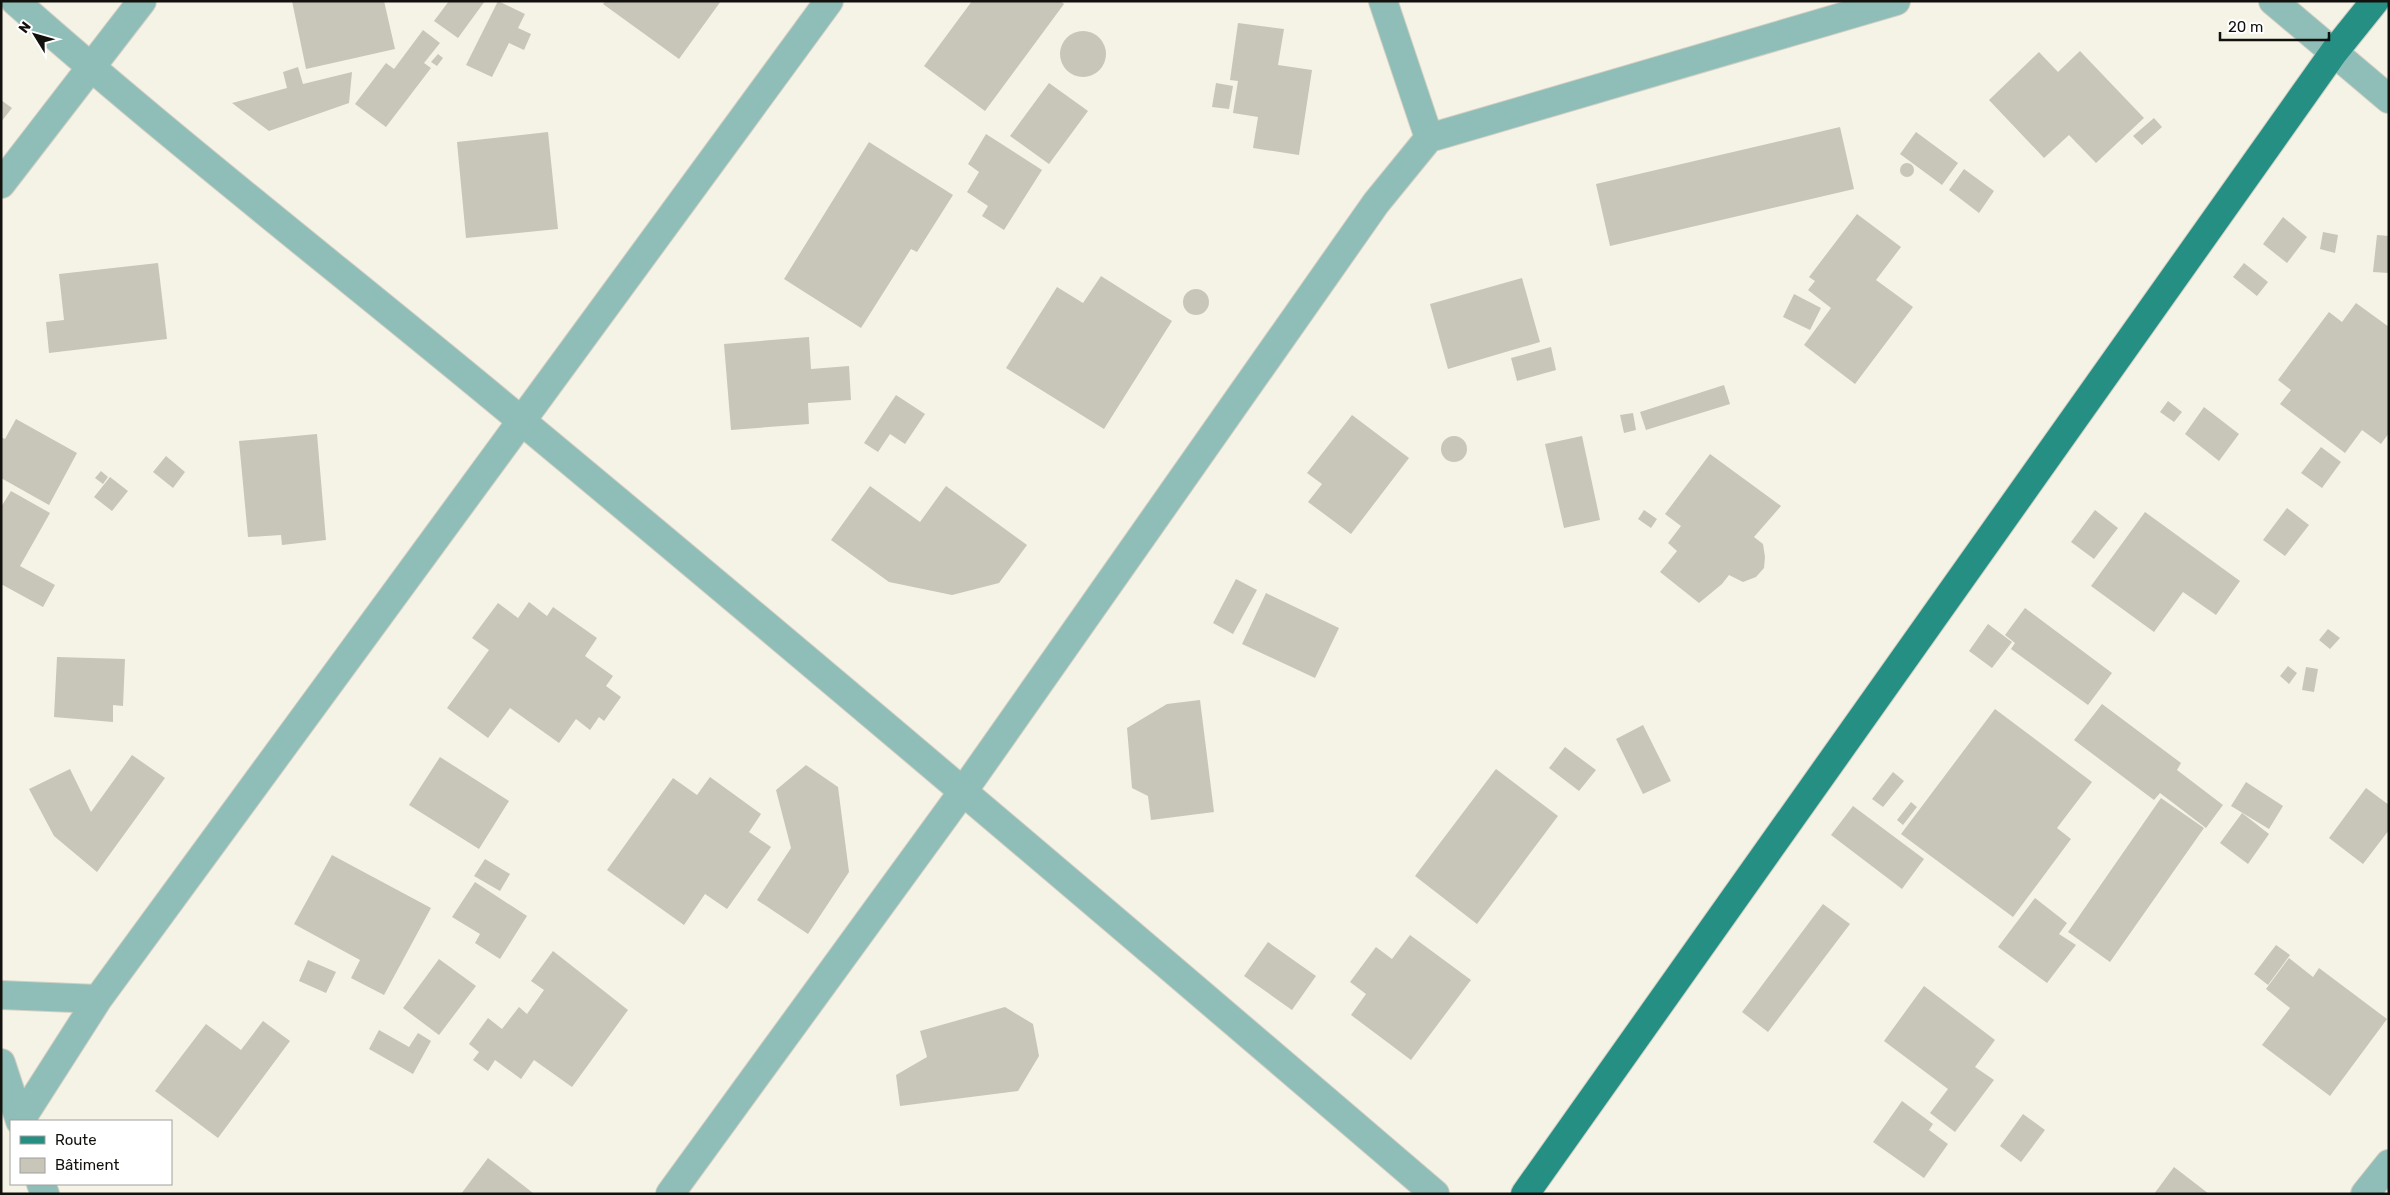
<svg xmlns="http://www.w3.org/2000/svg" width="2390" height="1195" font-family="Rubik,sans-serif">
  <rect width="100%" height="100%" fill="#f5f3e6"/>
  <path fill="#c8c5b9" d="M 292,1 L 384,1 L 395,49 L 306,69 Z
    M 449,1 L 485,1 L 458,38 L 434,21 Z
    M 498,1 L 525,14 L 518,28 L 531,34 L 524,50 L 509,43 L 492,77 L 466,65 Z
    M 605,1 L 721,1 L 679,59 L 603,4 Z
    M 972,1 L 1061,1 L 1064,4 L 985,111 L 924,66 Z
    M 1238,23 L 1284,29 L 1278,65 L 1312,70 L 1299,155 L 1253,148 L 1258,117 L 1233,113 L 1238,81 L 1230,80 Z
    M 423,30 L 440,43 L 424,63 L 431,68 L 386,127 L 355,104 L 386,63 L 394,69 Z
    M1060 54a23 23 0 1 1 46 0a23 23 0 1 1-46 0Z
    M 2080,51 L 2144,118 L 2096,163 L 2069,135 L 2044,158 L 1989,100 L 2039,52 L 2058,72 Z
    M 438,54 L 443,58 L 437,66 L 431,62 Z
    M 298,67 L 303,84 L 352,72 L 349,103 L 269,131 L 232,103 L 287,88 L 283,72 Z
    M 1049,83 L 1088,111 L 1049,164 L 1010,136 Z
    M 1216,83 L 1233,86 L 1229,109 L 1212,107 Z
    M 1,100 L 12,108 L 1,122 Z
    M 2154,118 L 2162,127 L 2142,145 L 2133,136 Z
    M 1840,127 L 1854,189 L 1610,246 L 1596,184 Z
    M 548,132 L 558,229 L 466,238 L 457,142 Z
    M 1916,132 L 1958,163 L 1942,185 L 1900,154 Z
    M 986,134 L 1042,170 L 1004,230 L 982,216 L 988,206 L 967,192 L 979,172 L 968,164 Z
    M 869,142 L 953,195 L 917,252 L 911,249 L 861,328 L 784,279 Z
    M1900 170a7 7 0 1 1 14 0a7 7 0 1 1-14 0Z
    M 1964,169 L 1994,191 L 1979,213 L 1949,190 Z
    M 1857,214 L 1901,247 L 1876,280 L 1913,307 L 1855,384 L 1804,345 L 1831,308 L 1808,290 L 1815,281 L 1809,277 Z
    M 2283,217 L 2307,237 L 2287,263 L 2263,244 Z
    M 2323,232 L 2338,235 L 2335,253 L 2320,249 Z
    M 2377,235 L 2389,236 L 2389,273 L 2373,272 Z
    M 158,263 L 167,339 L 49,353 L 46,322 L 64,320 L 59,274 Z
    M 2244,263 L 2268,282 L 2257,296 L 2233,277 Z
    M 1101,276 L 1172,321 L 1104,429 L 1006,368 L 1057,287 L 1083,303 Z
    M 1522,278 L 1540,342 L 1448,369 L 1430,304 Z
    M1183 302a13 13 0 1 1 26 0a13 13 0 1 1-26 0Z
    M 1794,294 L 1821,308 L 1810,330 L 1783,317 Z
    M 2356,303 L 2389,327 L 2389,433 L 2381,444 L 2362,430 L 2345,453 L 2280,404 L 2291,390 L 2278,380 L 2329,312 L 2342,322 Z
    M 809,337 L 811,369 L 849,366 L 851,400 L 808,403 L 809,424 L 731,430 L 724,344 Z
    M 1551,347 L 1556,370 L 1517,381 L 1511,358 Z
    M 1724,385 L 1730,404 L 1646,430 L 1640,412 Z
    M 896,395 L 925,414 L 905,444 L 890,434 L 878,452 L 864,443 Z
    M 2168,401 L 2182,412 L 2174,422 L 2160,412 Z
    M 2204,407 L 2239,434 L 2219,461 L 2185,434 Z
    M 1633,413 L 1636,430 L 1624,433 L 1620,415 Z
    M 1352,415 L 1409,458 L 1351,534 L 1308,502 L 1322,484 L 1307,473 Z
    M 16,419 L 77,453 L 49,505 L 1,478 L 1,437 L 5,439 Z
    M 317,434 L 326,540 L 282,545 L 281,535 L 248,537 L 239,441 Z
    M1441 449a13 13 0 1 1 26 0a13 13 0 1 1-26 0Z
    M 1582,436 L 1600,520 L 1564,528 L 1545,444 Z
    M 2321,447 L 2341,462 L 2322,488 L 2301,473 Z
    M 1710,454 L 1781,506 L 1754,537 L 1763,544 L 1765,557 L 1764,568 L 1756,577 L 1743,582 L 1729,575 L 1722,584 L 1699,603 L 1660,572 L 1677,551 L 1668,543 L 1681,526 L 1665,514 Z
    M 166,456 L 185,472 L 173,488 L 153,472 Z
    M 101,471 L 108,477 L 103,484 L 95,478 Z
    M 110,477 L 128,491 L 112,511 L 94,497 Z
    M 870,486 L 920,522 L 946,486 L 1027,545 L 999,583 L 952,595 L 889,582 L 831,540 Z
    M 11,491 L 50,513 L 20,566 L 55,585 L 43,607 L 1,584 L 1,507 Z
    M 2287,508 L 2309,525 L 2285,556 L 2263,540 Z
    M 1644,510 L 1657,519 L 1651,528 L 1638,519 Z
    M 2095,510 L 2118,528 L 2094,559 L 2071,542 Z
    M 2145,512 L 2240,581 L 2216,615 L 2183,592 L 2154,632 L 2091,586 Z
    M 1236,579 L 1257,590 L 1233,634 L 1213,623 Z
    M 1266,593 L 1339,628 L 1315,678 L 1242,644 Z
    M 529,602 L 547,616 L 553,607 L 597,638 L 585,656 L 613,676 L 606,686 L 621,697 L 604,721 L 599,717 L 590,730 L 576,719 L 559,743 L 510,708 L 488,738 L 447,708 L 489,650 L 472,638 L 498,603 L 518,618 Z
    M 2025,608 L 2112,673 L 2088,705 L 2011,649 L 2015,643 L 2005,635 Z
    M 1988,624 L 2012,642 L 1992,668 L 1969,651 Z
    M 2328,629 L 2340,638 L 2330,649 L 2319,640 Z
    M 57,657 L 125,659 L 123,706 L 113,705 L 113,722 L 54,717 Z
    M 2288,666 L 2297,673 L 2289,684 L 2280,676 Z
    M 2306,667 L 2318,669 L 2314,692 L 2302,690 Z
    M 1200,700 L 1214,812 L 1151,820 L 1148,796 L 1132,788 L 1127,728 L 1167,704 Z
    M 2102,704 L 2181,763 L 2177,770 L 2223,805 L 2206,828 L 2160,793 L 2154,800 L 2074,740 Z
    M 1995,709 L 2092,782 L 2057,828 L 2071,839 L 2013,917 L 1901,834 Z
    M 1643,725 L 1671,781 L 1643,794 L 1616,739 Z
    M 1565,747 L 1596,770 L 1579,791 L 1549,768 Z
    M 132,755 L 165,778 L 97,872 L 54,836 L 29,789 L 70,769 L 91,812 Z
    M 440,757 L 509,801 L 479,849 L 409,805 Z
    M 806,765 L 838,787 L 849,872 L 808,934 L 757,900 L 791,848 L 776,790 Z
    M 1496,769 L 1558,816 L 1477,924 L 1415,876 Z
    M 1893,772 L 1904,781 L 1883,807 L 1872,799 Z
    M 710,777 L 761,814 L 749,832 L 771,847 L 727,909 L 705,894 L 684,925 L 607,870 L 673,778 L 697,795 Z
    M 2246,782 L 2283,806 L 2269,829 L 2231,806 Z
    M 2366,788 L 2389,805 L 2389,830 L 2363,864 L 2329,838 Z
    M 2161,798 L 2204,828 L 2110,962 L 2068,932 Z
    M 1911,802 L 1917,807 L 1903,825 L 1897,820 Z
    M 1853,806 L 1924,859 L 1902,889 L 1831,835 Z
    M 2242,813 L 2269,834 L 2248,864 L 2220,843 Z
    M 332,855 L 431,908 L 384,995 L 351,978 L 360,960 L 294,924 Z
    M 485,859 L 510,874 L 500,891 L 474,876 Z
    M 475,882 L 527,916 L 500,959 L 475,943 L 480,934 L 452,917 Z
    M 2035,898 L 2067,923 L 2059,934 L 2076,945 L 2047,983 L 1998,947 Z
    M 1823,904 L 1850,924 L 1768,1032 L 1742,1012 Z
    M 1410,935 L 1471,980 L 1411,1060 L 1351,1015 L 1366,994 L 1350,982 L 1376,947 L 1392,959 Z
    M 1268,942 L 1316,976 L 1292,1010 L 1244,976 Z
    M 2276,945 L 2290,955 L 2268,985 L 2254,974 Z
    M 553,951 L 628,1010 L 572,1087 L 534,1060 L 521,1079 L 495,1060 L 488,1071 L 473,1060 L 479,1052 L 469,1044 L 488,1018 L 502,1029 L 519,1007 L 527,1014 L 544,990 L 531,981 Z
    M 2289,958 L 2313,977 L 2319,968 L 2387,1019 L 2330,1096 L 2262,1045 L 2290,1008 L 2266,989 Z
    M 439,959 L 476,986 L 439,1035 L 403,1008 Z
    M 308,960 L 336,972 L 326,993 L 299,981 Z
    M 1924,986 L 1995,1040 L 1975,1067 L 1994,1080 L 1955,1132 L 1930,1113 L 1948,1089 L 1884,1041 Z
    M 1005,1007 L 1033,1024 L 1039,1056 L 1018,1091 L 900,1106 L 896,1075 L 927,1057 L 920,1031 Z
    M 263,1021 L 290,1041 L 218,1138 L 155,1091 L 206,1024 L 241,1050 Z
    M 379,1030 L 409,1047 L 418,1033 L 431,1041 L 413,1074 L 369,1049 Z
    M 1902,1101 L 1933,1124 L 1929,1130 L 1948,1144 L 1924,1178 L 1873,1142 Z
    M 2023,1114 L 2045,1130 L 2021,1162 L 2000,1146 Z
    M 488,1158 L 533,1193 L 532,1194 L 461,1194 Z
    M 2174,1167 L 2209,1194 L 2154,1194 Z"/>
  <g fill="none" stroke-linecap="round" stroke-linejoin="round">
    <defs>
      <path id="minor" d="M 15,1 C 180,147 355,282 524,423 C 830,677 1133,935 1435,1194
        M 1383,1 L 1429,138
        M 2273,1 L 2389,99
        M 1,184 L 142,1
        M 1,995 L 98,999
        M 1,1063 L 20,1121
        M 20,1121 L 98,999 L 829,1
        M 41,1184 L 45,1194
        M 670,1194 L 964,790 L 1376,203 L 1429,138 L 1896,1
        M 2365,1194 L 2389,1164"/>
      <path id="major" d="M 1525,1194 L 2334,52 L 2375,1"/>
    </defs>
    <use href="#minor" stroke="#d1cfc3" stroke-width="30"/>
    <use href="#major" stroke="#d1cfc3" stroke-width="30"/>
    <use href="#minor" stroke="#8fbdb7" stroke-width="28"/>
    <use href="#major" stroke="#268f84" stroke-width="28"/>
  </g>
  <rect width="2390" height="1195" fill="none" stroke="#12110d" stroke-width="5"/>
  <rect x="10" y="1120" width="162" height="65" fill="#ffffff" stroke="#a0a09e"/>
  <rect x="20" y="1136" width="25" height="8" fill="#268f84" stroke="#a0a09e"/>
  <text x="55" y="1145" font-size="15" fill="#12110d">Route</text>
  <rect x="20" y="1158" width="25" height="15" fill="#c8c5b9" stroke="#a0a09e"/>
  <text x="55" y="1170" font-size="15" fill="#12110d">Bâtiment</text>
  <g transform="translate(35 35) rotate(307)" stroke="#ffffff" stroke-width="4" paint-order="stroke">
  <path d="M0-4L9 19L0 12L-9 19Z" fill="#12110d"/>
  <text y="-8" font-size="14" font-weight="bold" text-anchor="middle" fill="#12110d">N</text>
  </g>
  <path d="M2220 32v8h109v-8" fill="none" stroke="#12110d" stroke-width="2.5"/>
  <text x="2228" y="32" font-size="15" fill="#12110d" stroke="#ffffff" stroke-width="4" paint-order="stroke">20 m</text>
</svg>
